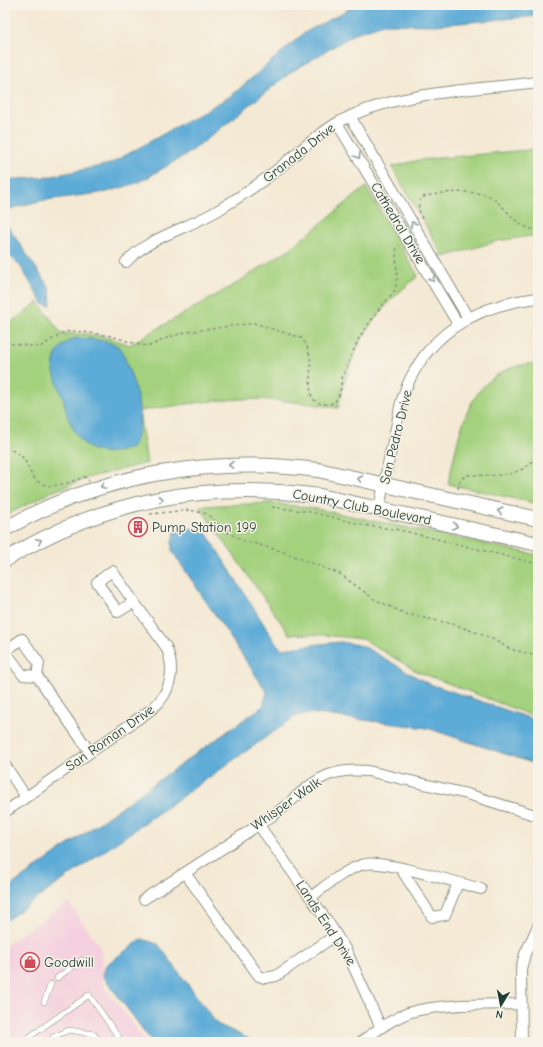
<svg xmlns="http://www.w3.org/2000/svg" width="543" height="1047" font-family="'Comic Neue',sans-serif">
  <rect width="100%" height="100%" fill="#f7f3e8"/>
  <filter id="ink" filterUnits="userSpaceOnUse"><feTurbulence type="fractalNoise" baseFrequency=".025" numOctaves="2"/><feDisplacementMap in="SourceGraphic" scale="8" xChannelSelector="R" yChannelSelector="G"/><feConvolveMatrix kernelMatrix="1 2 1 2 8 2 1 2 1" color-interpolation-filters="sRGB"/></filter>
  <filter id="wash" filterUnits="userSpaceOnUse"><feTurbulence type="fractalNoise" baseFrequency=".012" numOctaves="4" result="noise"/><feDisplacementMap in="SourceGraphic" scale="16" xChannelSelector="R" yChannelSelector="G"/><feGaussianBlur stdDeviation="0.9" result="paint"/><feColorMatrix in="noise" values="0 0 0 0 0 0 0 0 0 0 0 0 0 0 0 0 0 1.4 0 .05"/><feComposite in="paint" operator="in"/></filter>
  <g filter="url(#wash)">
    <rect width="100%" height="100%" fill="#f4e9d4"/>
    <path fill="#f4cfde" d="M 68,902 L 101,948 L 103,985 L 146,1042 L 5,1042 L 5,946 Z"/>
    <path fill="#a4d17e" stroke="#628759" d="M 538,149 L 538,235 L 497,241 L 444,257 L 392,167 L 419,160 Z
      M 366,187 L 418,276 C 406,287 392,297 382,310 C 358,339 345,372 338,408 C 307,403 275,399 243,399 C 208,400 173,406 139,411 L 147,463 L 91,477 L 51,492 L 5,516 L 5,327 L 38,302 L 62,334 C 85,332 108,336 129,345 L 232,286 L 291,248 Z
      M 538,363 L 538,485 L 534,503 L 448,484 C 458,443 463,385 511,368 C 519,365 529,364 538,363 Z
      M 272,503 L 317,509 L 538,555 L 538,718 L 416,671 L 363,639 L 324,635 L 289,634 L 199,506 Z"/>
    <path fill="#5dabd7" stroke="#3e7486" d="M 362,5 L 538,5 L 538,16 L 436,25 L 384,24 L 358,32 L 291,72 L 192,151 L 140,182 L 107,192 L 39,201 L 5,210 L 5,180 L 48,177 L 110,164 L 231,96 L 304,33 L 351,8 Z
      M 5,222 L 50,289 L 51,306 L 43,304 L 21,267 L 5,251 Z
      M 75,338 C 87,338 115,340 122,350 C 132,380 150,417 132,448 C 118,452 105,455 91,449 C 80,444 73,428 68,418 C 66,414 66,410 65,406 C 63,392 51,376 54,362 C 56,350 64,342 75,338 Z
      M 185,528 L 199,529 L 207,534 L 275,642 L 282,649 L 319,644 L 341,642 L 363,646 L 427,683 L 538,721 L 538,765 L 427,728 L 309,713 L 296,716 L 5,921 L 5,890 L 263,706 L 267,692 L 172,551 L 172,542 L 175,532 Z
      M 142,939 L 158,944 L 217,1024 L 256,1042 L 152,1042 L 103,976 L 106,965 Z"/>
  </g>
  <g filter="url(#ink)">
    <g fill="none" stroke-linecap="round" stroke-linejoin="round">
      <defs>
        <path id="lane" d="M 57,978 L 82,960
          M 44,1002 L 51,984
          M 53,1037 L 69,1030 L 93,1034 L 102,1042
          M 22,1042 L 89,995 L 122,1042"/>
        <path id="street" d="M 350,116 L 468,318
          M 337,123 L 458,324
          M 126,262 C 150,236 190,228 220,209 C 238,198 256,186 273,173 C 294,156 314,137 337,123 C 392,91 476,90 538,82
          M 379,509 C 384,483 389,458 395,432 C 398,421 399,409 402,399 C 423,335 475,305 538,298
          M 37,676 L 23,675 L 5,651 L 22,639 L 39,663 L 37,676 L 90,752
          M 5,765 L 26,797
          M 5,812 L 152,709 C 171,693 176,670 166,647 L 112,571 L 97,582 L 118,612 L 134,602
          M 258,824 L 328,922 L 347,952 L 381,1028
          M 401,869 L 432,917 L 445,915 L 458,883
          M 185,873 L 259,976 L 265,978 L 276,976 L 336,935
          M 311,897 C 327,885 345,869 365,864 C 384,860 459,883 481,889
          M 144,899 C 188,871 231,843 275,814 C 292,802 307,784 326,776 C 340,770 353,770 368,771 L 467,794 L 538,816
          M 361,1042 C 376,1031 393,1018 411,1012 C 444,1003 487,1005 522,1004
          M 522,1042 L 521,969 L 525,954 L 538,926"/>
        <path id="secondary" d="M 5,529 C 101,474 209,456 318,470 L 538,519
          M 5,560 C 104,499 205,481 320,496 L 538,544"/>
      </defs>
      <use href="#lane" stroke="#8a9384" stroke-width="6"/>
      <use href="#street" stroke="#8a9384" stroke-width="12"/>
      <use href="#secondary" stroke="#8a9384" stroke-width="16"/>
      <path stroke="#8a9384" stroke-width="1.5" stroke-dasharray="3 3" stroke-linecap="butt" d="M 422,219 C 419,212 417,206 421,198 C 434,192 479,189 491,197 C 508,208 516,229 538,230
        M 5,343 L 40,347 L 64,332 L 75,331 L 111,336 L 140,345 L 150,346 L 169,337 L 187,332 L 254,323 L 301,338 C 318,358 306,376 312,398 C 318,405 325,405 334,403 L 340,394 L 342,378 L 359,338 L 377,312 L 395,290 L 397,277 L 396,251 L 399,245
        M 5,450 C 33,449 23,481 46,485 C 57,488 74,480 85,477 L 89,481
        M 458,489 C 459,481 460,478 468,475 C 496,475 519,480 538,455
        M 272,507 L 311,512 L 363,525 L 400,530 L 538,564
        M 150,514 L 190,510 L 207,514 L 227,532 L 242,540 L 281,551 L 340,574 L 374,599 L 406,614 L 453,624 L 489,637 L 510,649 L 538,656"/>
      <use href="#lane" stroke="#fff" stroke-width="5"/>
      <use href="#street" stroke="#fff" stroke-width="10"/>
      <use href="#secondary" stroke="#fff" stroke-width="14"/>
    </g>
    <defs><path id="oneway-chevron" d="M-2-3.5L2.5 0L-2 3.5" fill="none" stroke-width="1.6" stroke-linecap="round" stroke-linejoin="round"/></defs>
    <g stroke="#8f9e9a">
      <use href="#oneway-chevron" transform="translate(358 156) rotate(59)"/>
      <use href="#oneway-chevron" transform="translate(413 224) rotate(-120)"/>
      <use href="#oneway-chevron" transform="translate(432 279) rotate(59)"/>
      <use href="#oneway-chevron" transform="translate(231 465) rotate(179)"/>
      <use href="#oneway-chevron" transform="translate(360 479) rotate(-168)"/>
      <use href="#oneway-chevron" transform="translate(103 486) rotate(162)"/>
      <use href="#oneway-chevron" transform="translate(161 499) rotate(-8)"/>
      <use href="#oneway-chevron" transform="translate(500 511) rotate(-167)"/>
      <use href="#oneway-chevron" transform="translate(455 526) rotate(12)"/>
      <use href="#oneway-chevron" transform="translate(39 541) rotate(-27)"/>
    </g>
  </g>
  <defs>
    <symbol id="building-ring" viewBox="-11 -11 22 22"><circle r="9.5" fill="#f7f3e8" stroke="#d1495b" stroke-width="1.5"/><path d="M-4-6H4V6H1V3H-1V6H-4ZM-2.5-4.3h1.7v1.8h-1.7ZM.8-4.3h1.7v1.8H.8ZM-2.5-1h1.7V.8h-1.7ZM.8-1h1.7V.8H.8Z" fill="#d1495b"/></symbol>
    <symbol id="shop-ring" viewBox="-11 -11 22 22"><circle r="9.5" fill="#f7f3e8" stroke="#d1495b" stroke-width="1.5"/><path d="M-5-2.5h2.3a2.7 3.5 0 0 1 5.4 0H5L5.5 6h-11ZM-1.5-2.5h3a1.5 2.3 0 0 0-3 0Z" fill="#d1495b"/></symbol>
  </defs>
  <g fill-rule="evenodd">
    <use href="#building-ring" x="127" y="516" width="22" height="22"/>
    <use href="#shop-ring" x="19" y="951" width="22" height="22"/>
  </g>
  <g text-anchor="middle" dominant-baseline="central" stroke-width="3" stroke-linejoin="round" paint-order="stroke">
    <g font-size="14" fill="#1f3d34" stroke="#f7f3e8">
      <text transform="translate(299 153) rotate(-38)">Granada Drive</text>
      <text transform="translate(398 223) rotate(59)">Cathedral Drive</text>
      <text transform="translate(396 437) rotate(-76)">San Pedro Drive</text>
      <text transform="translate(362 507) rotate(11)">Country Club Boulevard</text>
      <text transform="translate(110 738) rotate(-35)">San Roman Drive</text>
      <text transform="translate(286 804) rotate(-35)">Whisper Walk</text>
      <text transform="translate(326 923) rotate(57)">Lands End Drive</text>
    </g>
    <g font-size="14" fill="#1f3d34" stroke="#f7f3e8" text-anchor="start">
      <text x="152" y="527">Pump Station 199</text>
      <text x="44" y="962">Goodwill</text>
    </g>
  </g>
  <rect width="543" height="1047" fill="none" stroke="#f7f3e8" stroke-width="20"/>
  <g transform="translate(501 1005) rotate(190)" stroke="#f7f3e8" stroke-width="3" paint-order="stroke">
  <path d="M0-3L7 15L0 10L-7 15Z" fill="#1f3d34"/>
  <text y="-6" font-size="11" font-weight="bold" text-anchor="middle" fill="#1f3d34">N</text>
  </g>
</svg>
